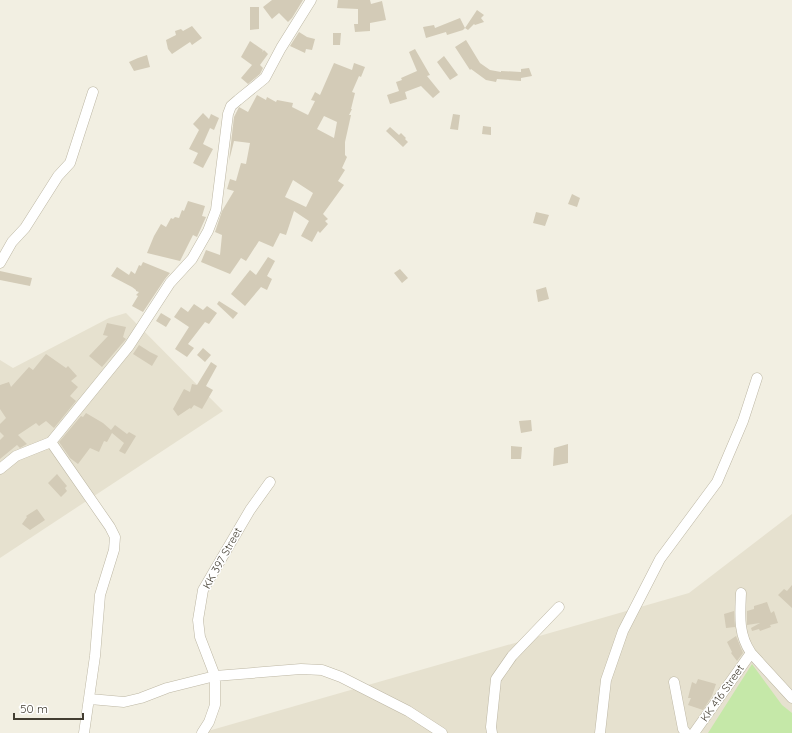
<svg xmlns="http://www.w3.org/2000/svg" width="792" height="733" font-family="Quicksand,sans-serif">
  <rect width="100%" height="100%" fill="#f2efe2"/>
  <path fill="#e6e1cf" d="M 126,313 L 223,411 L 0,558 L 0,360 L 13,368 L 109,318 Z
    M 792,514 L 792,733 L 201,733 L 689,593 Z"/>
  <path fill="#c5e8a8" d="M 752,664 L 782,705 L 792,713 L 792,733 L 708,733 Z"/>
  <path fill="#d3cbb7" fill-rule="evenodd" d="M 272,0 L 303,0 L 292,18 L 288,22 L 279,13 L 272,19 L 263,7 Z
    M 338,0 L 370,0 L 371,4 L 382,1 L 386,20 L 370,23 L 370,31 L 355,32 L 354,24 L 358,24 L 358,9 L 337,8 Z
    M 250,7 L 259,7 L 259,29 L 250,30 Z
    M 477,10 L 484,15 L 481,18 L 484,22 L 475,25 L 474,24 L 468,30 L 465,28 Z
    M 460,18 L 465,28 L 463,30 L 447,35 L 446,32 L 426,38 L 423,27 L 434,25 L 435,28 Z
    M 192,26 L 202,38 L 192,45 L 190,42 L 172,54 L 168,49 L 166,40 L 176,35 L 175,31 L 181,29 L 183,31 Z
    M 299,32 L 307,37 L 315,39 L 312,50 L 306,49 L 305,53 L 290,46 Z
    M 333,33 L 341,33 L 340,45 L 333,45 Z
    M 466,40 L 480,63 L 490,70 L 501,72 L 501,71 L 521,72 L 521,69 L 529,68 L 532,76 L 521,78 L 521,81 L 497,79 L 496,82 L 486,80 L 471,69 L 470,70 L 455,47 Z
    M 250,41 L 263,50 L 262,52 L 264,50 L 268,54 L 260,65 L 263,68 L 260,74 L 248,84 L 241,78 L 252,65 L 241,57 Z
    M 415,49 L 430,75 L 427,76 L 440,92 L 433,98 L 421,86 L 405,92 L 407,99 L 390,104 L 387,95 L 399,91 L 396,82 L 402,80 L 401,78 L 417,71 L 409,52 Z
    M 147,55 L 150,67 L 134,71 L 129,62 L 138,58 Z
    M 444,56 L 458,75 L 450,80 L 437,62 Z
    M 334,63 L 352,70 L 354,63 L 365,67 L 361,77 L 359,76 L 352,92 L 355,93 L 351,109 L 352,109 L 349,115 L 351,115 L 345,142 L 345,155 L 347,157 L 342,168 L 345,170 L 338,181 L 344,185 L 323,214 L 328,219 L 325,221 L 328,224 L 320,233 L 318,231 L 312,242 L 301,236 L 309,221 L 294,211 L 286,235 L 280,233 L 273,247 L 259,241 L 246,261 L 241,258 L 230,274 L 201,262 L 206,250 L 220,255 L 222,235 L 215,232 L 222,211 L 234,191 L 227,189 L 230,179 L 236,181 L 241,163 L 246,164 L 250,143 L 234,141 L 229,161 L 234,117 L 239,107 L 248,112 L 257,95 L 266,100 L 267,97 L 276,102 L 277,100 L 293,103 L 292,107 L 308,115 L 315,101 L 311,100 L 315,92 L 320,95 ZM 324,116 L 337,122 L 334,138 L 317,129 ZM 293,180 L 313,193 L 306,207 L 285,197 Z
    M 203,113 L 209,119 L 211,114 L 219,118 L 214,130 L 210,128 L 203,144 L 213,149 L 203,168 L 193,163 L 198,153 L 189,149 L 199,130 L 193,124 Z
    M 453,114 L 460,115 L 458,130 L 450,129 Z
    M 483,126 L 491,127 L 491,135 L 482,134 Z
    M 390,127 L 399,135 L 401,133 L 406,138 L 405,139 L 408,142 L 403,147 L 386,131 Z
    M 572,194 L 580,198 L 577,207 L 568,204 Z
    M 188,201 L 205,206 L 202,216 L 206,217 L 197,237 L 193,235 L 180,261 L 147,253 L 154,236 L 161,224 L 166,227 L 171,218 L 173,219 L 175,217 L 179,218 L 182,210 L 184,211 Z
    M 536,212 L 549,215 L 545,226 L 533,223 Z
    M 268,257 L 275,261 L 267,276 L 272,279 L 267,290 L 261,287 L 245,306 L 231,294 L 250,270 L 256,275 Z
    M 143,262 L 170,273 L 165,279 L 143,312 L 132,306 L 138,296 L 136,295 L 139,292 L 136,291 L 136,290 L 132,287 L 111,276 L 117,267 L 129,275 L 131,271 L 135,274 L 139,265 L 141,266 Z
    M 400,269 L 408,278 L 402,283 L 394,273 Z
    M 0,271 L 32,278 L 30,286 L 0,280 Z
    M 546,287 L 549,299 L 538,302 L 536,290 Z
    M 219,301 L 238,313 L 233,319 L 217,304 Z
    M 194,304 L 203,310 L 207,306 L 217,313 L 209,324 L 205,322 L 188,344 L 194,348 L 187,357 L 175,349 L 189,327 L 174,317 L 181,307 L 188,312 Z
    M 161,313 L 171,319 L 166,327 L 156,321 Z
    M 107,323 L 126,327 L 123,337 L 126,339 L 102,367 L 89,356 L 108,336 L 103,335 Z
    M 139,345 L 150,352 L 158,356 L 152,366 L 133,354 Z
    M 203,348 L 211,355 L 205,362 L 197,355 Z
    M 46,354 L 66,368 L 68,366 L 77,376 L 71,381 L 78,387 L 70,396 L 76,401 L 54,428 L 46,421 L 39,426 L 36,423 L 18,435 L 27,444 L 20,448 L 17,445 L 0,459 L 0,440 L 4,436 L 0,432 L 0,424 L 6,418 L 0,409 L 0,385 L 9,382 L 11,387 L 29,367 L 33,370 Z
    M 211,362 L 217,366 L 206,386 L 213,390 L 202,409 L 194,405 L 191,409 L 190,408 L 178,416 L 173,409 L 184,389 L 190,392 L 192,384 L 197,385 Z
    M 86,413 L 103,423 L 111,430 L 115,425 L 127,434 L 129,432 L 136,436 L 125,454 L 119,451 L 124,443 L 112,433 L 107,442 L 104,441 L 99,452 L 90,448 L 78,464 L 70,458 L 59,442 L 81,416 L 83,417 Z
    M 531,420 L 532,431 L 521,433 L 519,421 Z
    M 568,444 L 568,463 L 553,466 L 554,448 Z
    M 511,446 L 522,447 L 521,459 L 511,459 Z
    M 57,474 L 67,486 L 65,488 L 67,491 L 61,497 L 48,483 Z
    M 37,509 L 45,520 L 30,530 L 22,524 L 27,517 L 26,516 Z
    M 792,585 L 792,608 L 778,595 L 784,589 L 787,591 Z
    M 767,602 L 771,613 L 774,611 L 778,623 L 770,625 L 771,627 L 760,631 L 759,629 L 752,631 L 751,628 L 760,623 L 747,625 L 747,611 L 754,609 L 754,606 Z
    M 734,611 L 735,627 L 726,628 L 724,614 Z
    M 736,636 L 743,653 L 737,661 L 731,653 L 732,652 L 727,642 Z
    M 698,679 L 716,684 L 712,696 L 703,710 L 688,705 L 691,698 L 688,698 L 692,682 L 696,684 Z"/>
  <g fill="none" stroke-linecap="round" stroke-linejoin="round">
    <defs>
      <path id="minor" d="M 0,263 L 12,242 L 25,228 L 58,176 L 70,163 L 93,92
        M 51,442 L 110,527 L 115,537 L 114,550 L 100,595 L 95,656 L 84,733
        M 0,469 L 16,456 L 51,442 L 129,346 L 170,283 L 192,259 L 208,231 L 216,210 L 228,114 L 231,106 L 238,100 L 265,78 L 281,48 L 311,0
        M 741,593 C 740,615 738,634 751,653 L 792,698
        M 674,682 L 683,729 L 686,733
        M 90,699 L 124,702 L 141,698 L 167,688 L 215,676 L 301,669 L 322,670 L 341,677 L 408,711 L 442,733
        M 202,733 L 209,722 L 215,705 L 215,676 L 200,637 L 198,620 L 203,590 L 250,510 L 270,482
        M 492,733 L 491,727 L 496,679 L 512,656 L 559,607
        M 600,733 L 606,680 L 623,631 L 660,559 L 717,482 L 743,421 L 757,378
        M 694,733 L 751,653"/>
    </defs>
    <use href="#minor" stroke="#bdb7a4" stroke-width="11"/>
    <use href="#minor" stroke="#fff" stroke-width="10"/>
  </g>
  <g text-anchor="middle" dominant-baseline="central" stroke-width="3" stroke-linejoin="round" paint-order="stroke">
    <g font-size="11" fill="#433e32" stroke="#fff">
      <text transform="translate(222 558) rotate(-61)">KK 397 Street</text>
      <text transform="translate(722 693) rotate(-55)">KK 416 Street</text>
    </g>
  </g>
  <path d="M14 713v6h69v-6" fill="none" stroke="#433e32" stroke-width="2"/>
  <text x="20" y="713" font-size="12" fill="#433e32" stroke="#ffffff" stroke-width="3" paint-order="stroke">50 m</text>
</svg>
